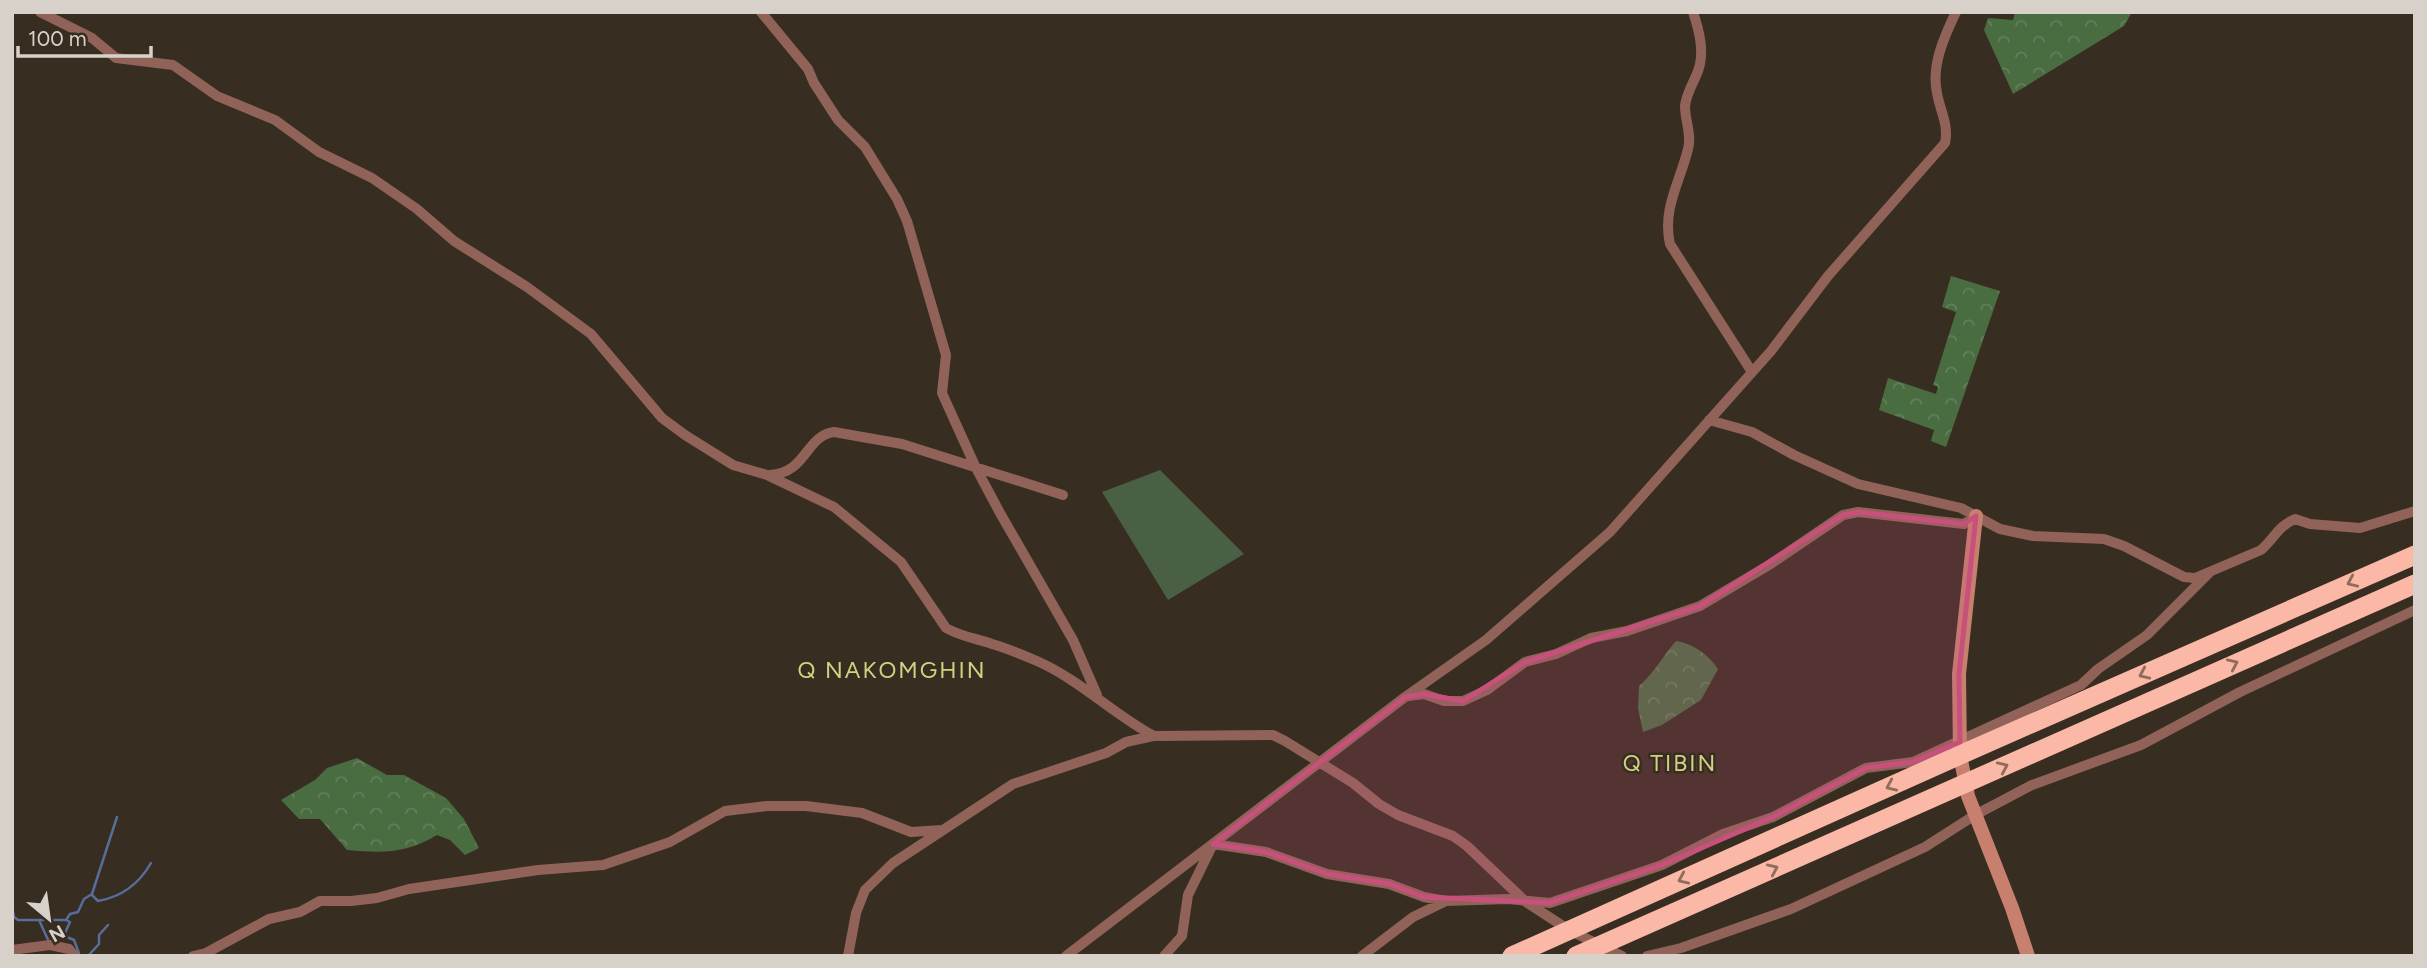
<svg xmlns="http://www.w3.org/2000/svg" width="2427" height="968" font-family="Figtree,sans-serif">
  <defs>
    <pattern id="forest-crowns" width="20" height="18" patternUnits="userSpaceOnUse" patternTransform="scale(1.75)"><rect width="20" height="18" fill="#496c41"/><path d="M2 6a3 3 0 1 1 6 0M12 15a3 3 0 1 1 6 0" fill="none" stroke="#62805b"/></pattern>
  </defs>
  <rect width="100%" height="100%" fill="#372d21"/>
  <path fill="url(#forest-crowns)" d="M 2015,12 L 2132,12 L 2124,26 L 2013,94 L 1984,30 L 1988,18 L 2013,20 Z
    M 1951,276 L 2000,291 L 1946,447 L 1931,441 L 1934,430 L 1879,410 L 1888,378 L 1936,394 L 1938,387 L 1933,385 L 1956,312 L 1942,307 Z
    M 1676,641 C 1692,643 1709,655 1718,669 L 1701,700 L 1662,725 L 1643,732 L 1638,708 L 1639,686 C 1655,672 1662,657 1676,641 Z
    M 357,758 L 387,775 L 404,775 L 446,798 L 464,819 L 479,848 L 465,855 L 450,840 L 437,835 C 406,854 382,853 347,850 L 320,819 L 299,819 L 281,800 L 315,780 L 327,768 Z"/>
  <path fill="#496044" d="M 1160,470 L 1244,554 L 1168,600 L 1102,492 Z"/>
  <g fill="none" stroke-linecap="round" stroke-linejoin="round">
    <path stroke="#576d9c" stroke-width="2.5" d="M 92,895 L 98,901 C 121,897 139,884 151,863
      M 12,906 L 14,917 L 18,920 L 39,920 L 49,942
      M 39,920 L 66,920 L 70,914 L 78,912 L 84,899 L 92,894 L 117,817
      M 66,920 L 70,922 L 65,933 L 67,937 L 74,940 L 79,953
      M 88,956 L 99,944 L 99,935 L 108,925"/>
    <path stroke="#916358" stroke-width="10" d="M 40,12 L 92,38 L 116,58 L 173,65 L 217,96 L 275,120 L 319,152 L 372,178 L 417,209 L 454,241 L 527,287 L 591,334 L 662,418 L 685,435 L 733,465 L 767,475 L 834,507 L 901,562 L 946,628 C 962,637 975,638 992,644 C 1006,648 1023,655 1037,661 C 1080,680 1113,714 1154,736 L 1273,735 L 1285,741 L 1353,783 L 1379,804 L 1398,815 L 1453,836 L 1467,846 L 1526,902 L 1569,930 L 1622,956
      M 761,12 L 808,69 L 814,83 L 838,120 L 865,147 L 897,199 L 907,221 L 946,355 L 942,393 L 976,468 L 1000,513 L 1073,640 L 1097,695
      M 1693,12 C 1699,30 1705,52 1698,71 C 1694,82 1686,94 1685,106 C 1685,121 1692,135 1688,149 C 1680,182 1662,209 1670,244 L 1752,372
      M 1709,420 L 1752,432 L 1794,455 L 1858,484 L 1961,508 L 2000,529 L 2033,536 L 2104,539 L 2124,546 L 2184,577 L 2195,578 L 2261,550 C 2275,538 2277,527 2295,519 L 2310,524 L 2360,528 L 2415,511
      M 770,475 C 807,473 805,436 834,432 L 902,444 L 1063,495
      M 1408,696 L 1424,694 L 1444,701 L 1463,701 L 1487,690 L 1525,662 L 1556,654 L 1591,638 L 1627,631 L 1700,606 L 1769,565 L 1843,515 L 1858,512 L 1964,524 L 1976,516
      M 12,950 L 50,945 L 69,949 L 75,956
      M 193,956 L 206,953 L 269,919 L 300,912 L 320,901 L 351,901 L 377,898 L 409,889 L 538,870 L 603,865 L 670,842 L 725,811 L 767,806 L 806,806 L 862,813 L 911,832 L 942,830
      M 848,956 L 856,913 L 865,890 L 893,863 L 1013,784 L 1106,753 L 1126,742 L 1153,736
      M 1066,956 L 1405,697 L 1486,640 L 1610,532 L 1771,351 L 1828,276 L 1945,143 C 1949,124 1940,111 1937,93 C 1931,66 1944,37 1956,12
      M 1164,956 L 1182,936 L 1188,895 L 1213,844 L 1266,852 L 1327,874 L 1389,884 L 1424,897 L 1446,901 L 1508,899 L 1550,903 L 1662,865 L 1723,834 L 1773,817 L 1866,768 L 1913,762 L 2081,685 L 2098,669 L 2147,635 L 2210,572
      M 1362,956 L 1413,917 L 1446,901
      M 1647,956 L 1681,948 L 1791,909 L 1925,847 L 1975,815 L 2032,785 L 2141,745 L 2240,692 L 2415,610"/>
    <path stroke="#c8806e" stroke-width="14" d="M 1976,516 L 1959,674 L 1960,755 L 1968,796 L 2012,908 L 2028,956"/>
    <path stroke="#fcb8a7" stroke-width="19" d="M 1512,956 L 1960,755 L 2415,555
      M 1576,956 L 2415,584"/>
  </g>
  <defs><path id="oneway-chevron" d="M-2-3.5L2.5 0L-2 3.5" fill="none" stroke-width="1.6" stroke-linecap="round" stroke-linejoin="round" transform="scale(1.75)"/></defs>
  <g stroke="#906c5d">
    <use href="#oneway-chevron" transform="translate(2352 582) rotate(156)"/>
    <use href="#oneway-chevron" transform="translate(2233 664) rotate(-24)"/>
    <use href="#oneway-chevron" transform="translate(2144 674) rotate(156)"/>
    <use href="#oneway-chevron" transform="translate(2003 767) rotate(-24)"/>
    <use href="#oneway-chevron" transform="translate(1891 786) rotate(156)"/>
    <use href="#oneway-chevron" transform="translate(1773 869) rotate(-24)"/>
    <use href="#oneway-chevron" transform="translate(1683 879) rotate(156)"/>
  </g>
  <path fill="#c8507c" fill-opacity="0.2" stroke="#c8507c" stroke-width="5" stroke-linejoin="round" d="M 1858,512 L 1964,524 L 1976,516 L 1959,674 L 1960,742 L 1913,762 L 1866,768 L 1773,817 L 1662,865 L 1550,903 L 1424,897 L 1389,884 L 1327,874 L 1266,852 L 1213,844 L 1405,697 L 1424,694 L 1463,701 L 1525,662 L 1700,606 L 1843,515 Z"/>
  <g text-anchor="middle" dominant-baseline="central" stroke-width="5" stroke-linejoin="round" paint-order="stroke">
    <g font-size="23" letter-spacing="2" fill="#d2d283" stroke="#372d21">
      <text x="892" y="670">Q NAKOMGHIN</text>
      <text x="1670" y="763">Q TIBIN</text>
    </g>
  </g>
  <rect width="2427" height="968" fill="none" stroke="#d7d1c9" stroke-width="28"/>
  <g transform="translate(49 919) rotate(151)" stroke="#372d21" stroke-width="5" paint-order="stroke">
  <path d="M0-5L12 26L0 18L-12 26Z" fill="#d7d1c9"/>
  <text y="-10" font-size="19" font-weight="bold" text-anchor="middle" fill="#d7d1c9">N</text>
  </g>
  <path d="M18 46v10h133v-10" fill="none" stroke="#d7d1c9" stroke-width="3.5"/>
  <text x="28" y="46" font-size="21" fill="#d7d1c9" stroke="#372d21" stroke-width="5" paint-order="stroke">100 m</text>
</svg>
